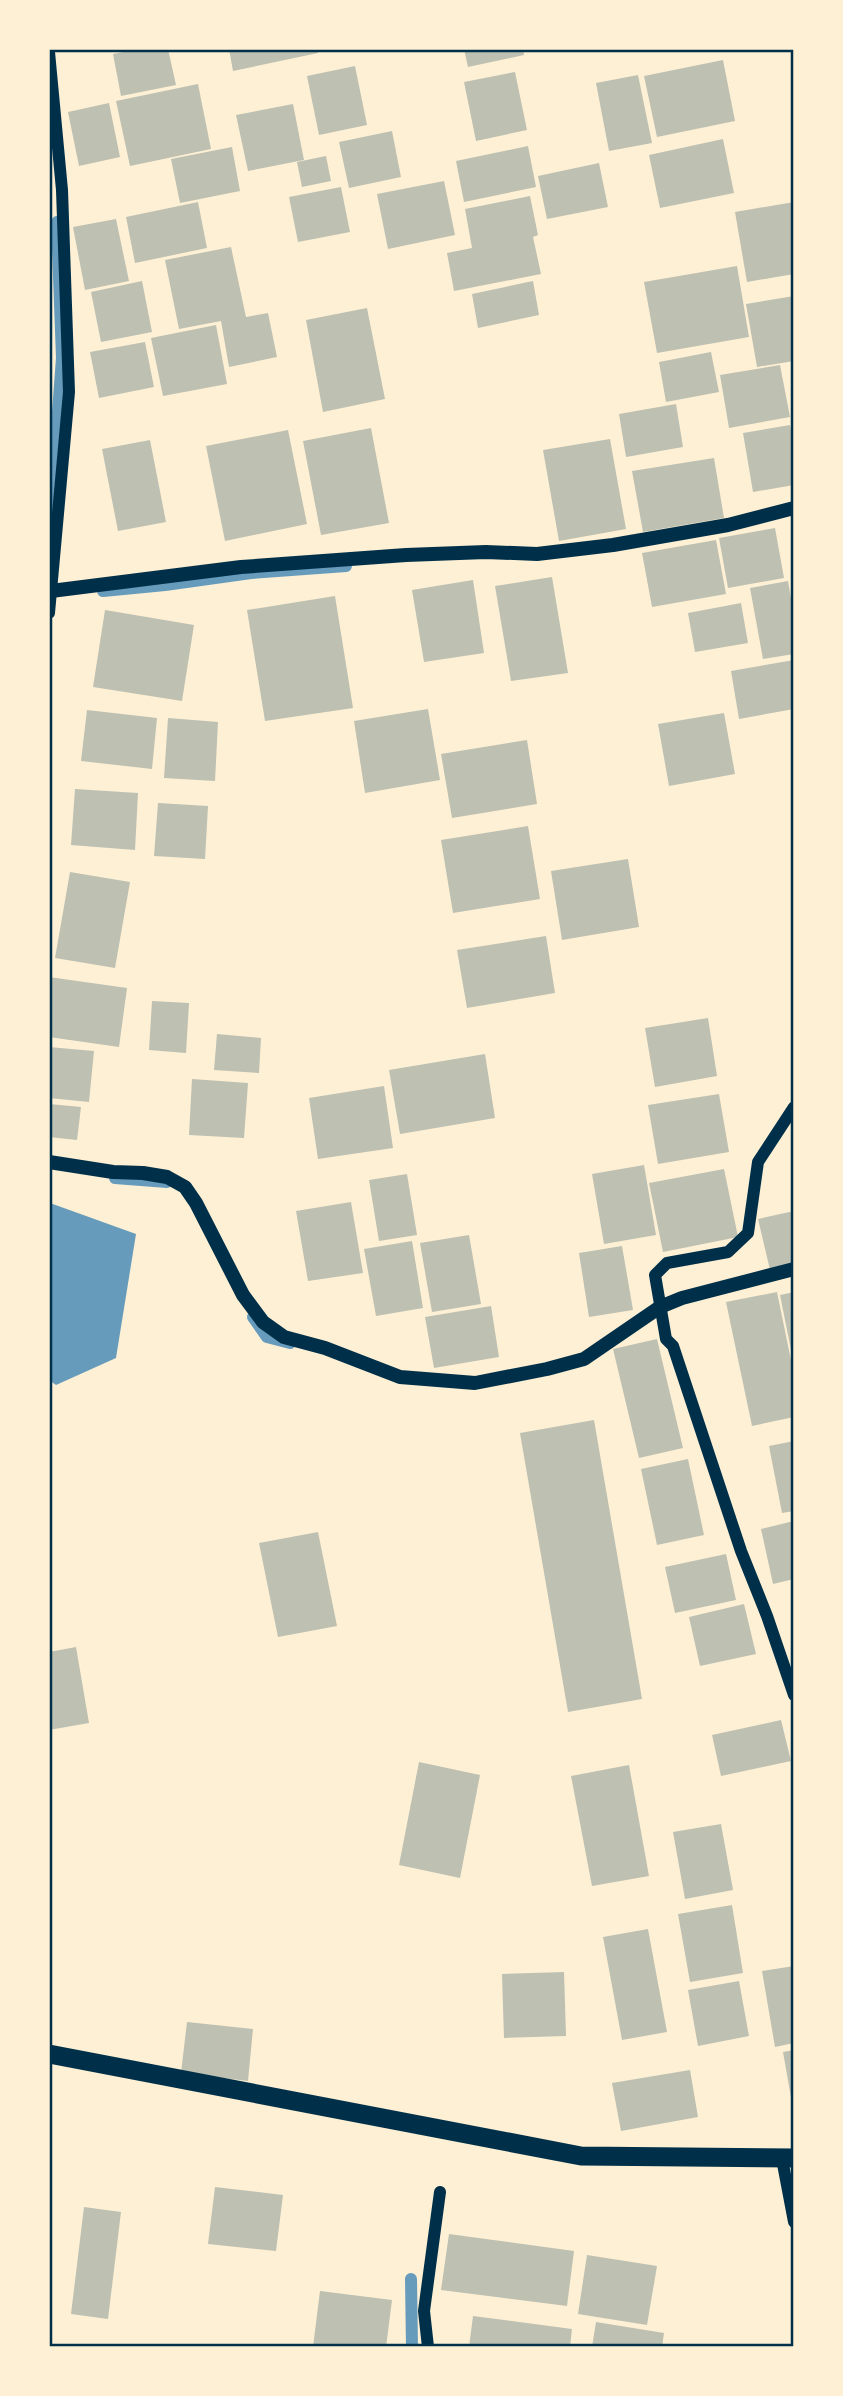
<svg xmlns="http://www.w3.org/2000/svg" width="843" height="2396" font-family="'Golos Text',sans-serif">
  <rect width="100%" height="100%" fill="#fdf0d5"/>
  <path fill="#669bbc" d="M 50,1203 L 136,1234 L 116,1358 L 56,1385 L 49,1380 Z"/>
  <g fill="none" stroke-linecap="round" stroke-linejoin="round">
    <path stroke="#669bbc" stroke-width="12" d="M 49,533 L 62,358 L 57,222
      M 103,591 L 165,585 L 251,573 L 346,566
      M 115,1178 L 167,1182
      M 253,1317 L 267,1337 L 290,1343
      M 411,2279 L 412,2347"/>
  </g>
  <path fill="#bec0b2" d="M 138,49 L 168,49 L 176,85 L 121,96 L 113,54 Z
    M 229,49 L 318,49 L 318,53 L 233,71 Z
    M 464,49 L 523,49 L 524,55 L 468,67 Z
    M 723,60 L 735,121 L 657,137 L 644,76 Z
    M 355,66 L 367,125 L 319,135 L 307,76 Z
    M 515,72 L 527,130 L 476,141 L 464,82 Z
    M 638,75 L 652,143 L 609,151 L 596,83 Z
    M 198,84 L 211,149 L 130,166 L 116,101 Z
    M 109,103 L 120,157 L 79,166 L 68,112 Z
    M 293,104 L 304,160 L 248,171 L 236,115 Z
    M 392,131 L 401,177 L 349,188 L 339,142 Z
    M 723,139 L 734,193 L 660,208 L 649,155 Z
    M 528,146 L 536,187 L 464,202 L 456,161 Z
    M 232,147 L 240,191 L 180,203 L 171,159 Z
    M 326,156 L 331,181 L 302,187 L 297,162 Z
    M 599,163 L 608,207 L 547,219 L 538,176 Z
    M 444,181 L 455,235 L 388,249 L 377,194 Z
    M 341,187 L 350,232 L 298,242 L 289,197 Z
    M 530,196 L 538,235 L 533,237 L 541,274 L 454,291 L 447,253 L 472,248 L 465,209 Z
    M 198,202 L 207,248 L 135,263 L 126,217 Z
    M 794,202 L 794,274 L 747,282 L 735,212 Z
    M 116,219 L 129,281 L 85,290 L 73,227 Z
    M 231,247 L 246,317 L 268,313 L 277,357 L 229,367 L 221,321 L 179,329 L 165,260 Z
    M 737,266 L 749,337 L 657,353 L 644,282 Z
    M 142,281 L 152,332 L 101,342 L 91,292 Z
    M 533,281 L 539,315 L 478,328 L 472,294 Z
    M 794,296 L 794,361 L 757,367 L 746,304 Z
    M 367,308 L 385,399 L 323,412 L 306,320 Z
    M 216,325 L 227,384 L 163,396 L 151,338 Z
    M 145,342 L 154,387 L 99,398 L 90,352 Z
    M 711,352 L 719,392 L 666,402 L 659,362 Z
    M 780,365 L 790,417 L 729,428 L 720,375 Z
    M 676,404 L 683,447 L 626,457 L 619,414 Z
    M 790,425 L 794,450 L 794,485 L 753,492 L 743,433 Z
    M 371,428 L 389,523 L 321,535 L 303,441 Z
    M 288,430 L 307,524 L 225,541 L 206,446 Z
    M 610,439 L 626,529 L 559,541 L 543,450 Z
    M 150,440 L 166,522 L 118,531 L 102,449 Z
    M 714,458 L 724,518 L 643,532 L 632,471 Z
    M 775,528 L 784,578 L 728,588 L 719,538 Z
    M 716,540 L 726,594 L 652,607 L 642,553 Z
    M 552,577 L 568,673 L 511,681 L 495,586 Z
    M 473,580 L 484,653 L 424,662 L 412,590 Z
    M 788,581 L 794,616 L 794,654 L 763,659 L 750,588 Z
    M 335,596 L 353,708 L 265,721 L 247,610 Z
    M 741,603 L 748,643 L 695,652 L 688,613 Z
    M 105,610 L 194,625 L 182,701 L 93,687 Z
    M 794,660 L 794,709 L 739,719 L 731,671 Z
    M 428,709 L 440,780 L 365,793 L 354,721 Z
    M 87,710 L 157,718 L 152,769 L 81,761 Z
    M 724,713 L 735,774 L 669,786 L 658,724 Z
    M 168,718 L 218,722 L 215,781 L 164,778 Z
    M 527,740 L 537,804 L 452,818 L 441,754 Z
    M 75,789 L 138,793 L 135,850 L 71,845 Z
    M 158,803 L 208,806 L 205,859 L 154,856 Z
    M 528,826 L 540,899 L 453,913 L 441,840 Z
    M 628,859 L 639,927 L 562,940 L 551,871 Z
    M 70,872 L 130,882 L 115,968 L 55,958 Z
    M 546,936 L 555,993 L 467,1008 L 457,950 Z
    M 49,977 L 127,988 L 119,1047 L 49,1037 Z
    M 152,1001 L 189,1003 L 186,1053 L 149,1050 Z
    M 708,1018 L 717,1076 L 655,1087 L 645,1028 Z
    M 217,1034 L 261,1038 L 259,1073 L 214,1070 Z
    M 49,1047 L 94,1051 L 89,1102 L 49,1098 Z
    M 485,1054 L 495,1118 L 400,1134 L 389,1070 Z
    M 192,1079 L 248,1083 L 244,1138 L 189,1135 Z
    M 384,1086 L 393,1148 L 318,1159 L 309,1098 Z
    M 719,1094 L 729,1152 L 658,1164 L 648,1105 Z
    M 49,1104 L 81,1107 L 77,1140 L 49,1137 Z
    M 644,1165 L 656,1235 L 604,1244 L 592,1174 Z
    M 724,1169 L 738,1237 L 663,1252 L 649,1183 Z
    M 407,1174 L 417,1235 L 379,1241 L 369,1180 Z
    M 351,1202 L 363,1273 L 308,1281 L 296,1211 Z
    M 794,1211 L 794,1265 L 770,1270 L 758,1219 Z
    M 469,1235 L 481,1304 L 432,1312 L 420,1243 Z
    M 412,1241 L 423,1308 L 376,1316 L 364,1249 Z
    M 622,1246 L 633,1310 L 589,1317 L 579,1253 Z
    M 777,1292 L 794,1375 L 794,1417 L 752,1426 L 726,1302 Z
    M 794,1292 L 794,1360 L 793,1360 L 780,1295 Z
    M 491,1306 L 499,1357 L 434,1368 L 425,1317 Z
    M 657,1339 L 683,1448 L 639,1458 L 613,1349 Z
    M 594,1420 L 642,1699 L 568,1712 L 520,1433 Z
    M 794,1441 L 794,1511 L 782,1513 L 769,1446 Z
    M 688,1459 L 704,1535 L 657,1545 L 641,1469 Z
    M 794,1521 L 794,1579 L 773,1584 L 761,1529 Z
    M 318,1532 L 337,1626 L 278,1637 L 259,1543 Z
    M 726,1554 L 736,1600 L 675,1613 L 665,1567 Z
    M 744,1604 L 756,1654 L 700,1666 L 689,1617 Z
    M 76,1647 L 89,1723 L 49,1730 L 49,1652 Z
    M 781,1720 L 791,1761 L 721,1776 L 712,1735 Z
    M 419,1762 L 480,1775 L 460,1878 L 399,1865 Z
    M 629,1765 L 649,1876 L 592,1886 L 571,1776 Z
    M 721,1824 L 733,1890 L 685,1899 L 673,1832 Z
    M 732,1905 L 743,1973 L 690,1982 L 678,1914 Z
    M 648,1929 L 667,2032 L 622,2040 L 603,1937 Z
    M 794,1966 L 794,2043 L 775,2047 L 762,1971 Z
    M 564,1972 L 566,2036 L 504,2038 L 502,1974 Z
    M 739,1981 L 749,2036 L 698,2046 L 688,1990 Z
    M 187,2022 L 253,2029 L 248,2081 L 181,2073 Z
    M 794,2050 L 794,2109 L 793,2109 L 783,2052 Z
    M 690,2070 L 698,2117 L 621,2131 L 612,2083 Z
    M 215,2187 L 283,2195 L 276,2251 L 208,2244 Z
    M 84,2207 L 121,2212 L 108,2319 L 71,2314 Z
    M 449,2234 L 574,2251 L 567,2306 L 441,2290 Z
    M 587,2255 L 657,2266 L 647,2325 L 578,2314 Z
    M 320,2291 L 392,2300 L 386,2347 L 313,2347 Z
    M 473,2316 L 572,2329 L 570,2347 L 469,2347 Z
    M 596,2322 L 664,2333 L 662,2347 L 592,2347 Z"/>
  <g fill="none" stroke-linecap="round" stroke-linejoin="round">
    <path stroke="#003049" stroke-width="12" d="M 49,52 L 62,190 L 69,392 L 49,613
      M 794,1107 L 758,1162 L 748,1233 L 728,1252 L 667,1263 L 655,1275 L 666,1339 L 673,1346 L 741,1551 L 767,1616 L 794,1695
      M 782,2159 L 794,2222
      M 428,2347 L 424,2311 L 440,2192"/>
    <path stroke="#003049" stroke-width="14" d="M 51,591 L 241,567 L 406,555 L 486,552 L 537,554 L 613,545 L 728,525 L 794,508
      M 49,1162 L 113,1172 L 143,1173 L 167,1177 L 185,1187 L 196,1203 L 243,1295 L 263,1322 L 284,1337 L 325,1348 L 400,1377 L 475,1383 L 547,1369 L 584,1359 L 660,1307 L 682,1298 L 794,1269"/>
    <path stroke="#003049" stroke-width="19" d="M 49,2054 L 581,2156 L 794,2158"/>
  </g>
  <rect width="843" height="2396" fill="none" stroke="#fdf0d5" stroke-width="102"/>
  <rect x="51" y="51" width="741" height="2294" fill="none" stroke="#003049" stroke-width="2.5"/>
</svg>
